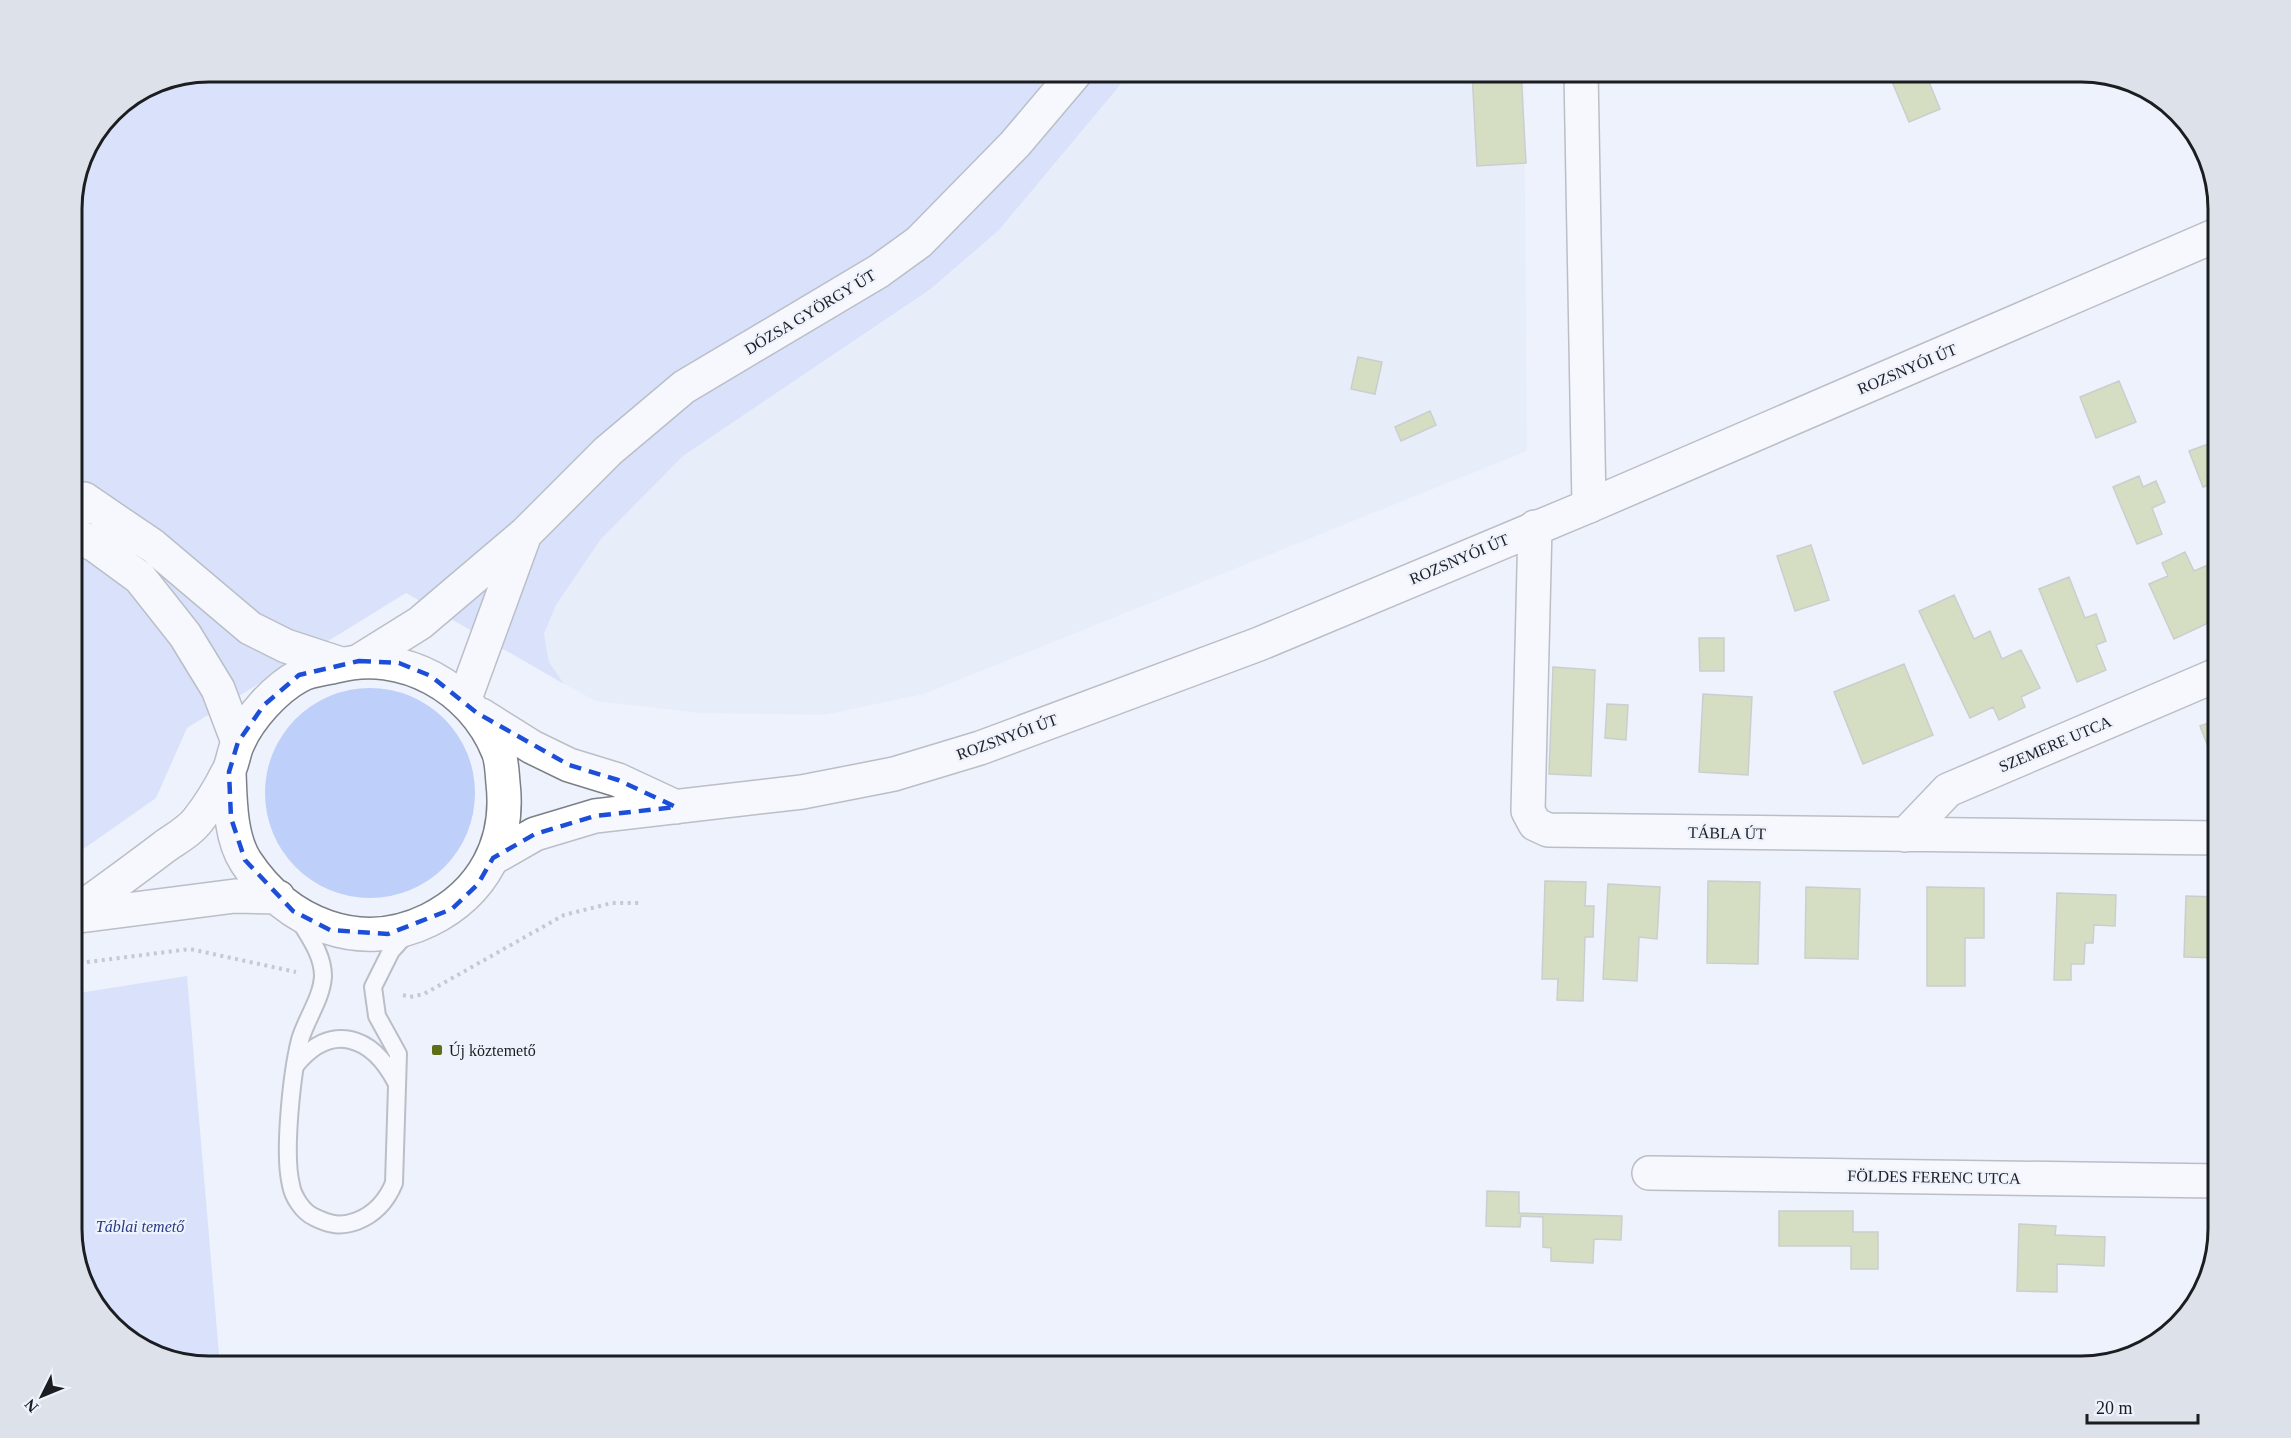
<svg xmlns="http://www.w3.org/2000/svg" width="2291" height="1438" font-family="Georgia,serif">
  <rect width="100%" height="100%" fill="#eef2fc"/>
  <path fill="#e0e7f9" d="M 1131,72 L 1524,72 L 1527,451 L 924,694 L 824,715 L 699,713 L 596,701 L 564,684 L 549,662 L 544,634 L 556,605 L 601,539 L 683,456 L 932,289 L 999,230 Z"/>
  <path fill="#becff9" d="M 210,72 L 1131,72 L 999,230 L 931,289 L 683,456 L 601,539 L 556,605 L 544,634 L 549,662 L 564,684 L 406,593 L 187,728 L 156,798 L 72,857 L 72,201 L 83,157 L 113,112 L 157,82 Z
    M265 793a105 105 0 1 1 210 0a105 105 0 1 1-210 0Z
    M 187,976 L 220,1366 L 210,1366 L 141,1347 L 91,1297 L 72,1237 L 72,994 Z"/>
  <path fill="#b6c67c" stroke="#a0a298" stroke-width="1.5" d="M 1472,72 L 1521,72 L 1526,163 L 1477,166 Z
    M 1888,72 L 1925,72 L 1940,109 L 1909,122 Z
    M 1358,357 L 1382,362 L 1375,394 L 1351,389 Z
    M 2119,381 L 2136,422 L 2096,438 L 2080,397 Z
    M 1430,411 L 1436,425 L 1401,441 L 1395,427 Z
    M 2219,440 L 2219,482 L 2203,487 L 2189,451 Z
    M 2139,476 L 2143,487 L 2156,481 L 2165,502 L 2152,508 L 2162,534 L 2137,544 L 2113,487 Z
    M 1811,545 L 1829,600 L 1795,611 L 1777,556 Z
    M 2185,552 L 2194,571 L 2208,565 L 2219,588 L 2219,618 L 2174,639 L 2149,584 L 2168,576 L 2162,563 Z
    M 2069,577 L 2085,618 L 2096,614 L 2106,641 L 2096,645 L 2106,670 L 2077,682 L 2039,589 Z
    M 1954,595 L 1974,639 L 1990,631 L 2002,659 L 2021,650 L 2040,688 L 2021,697 L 2025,707 L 1999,720 L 1993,707 L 1970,718 L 1919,611 Z
    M 1699,638 L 1724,638 L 1724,671 L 1700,671 Z
    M 1904,664 L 1933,735 L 1863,764 L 1834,692 Z
    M 1553,667 L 1595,670 L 1591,776 L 1549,774 Z
    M 1703,694 L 1752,697 L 1748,775 L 1699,772 Z
    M 1607,704 L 1628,705 L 1626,740 L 1605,738 Z
    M 2219,719 L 2219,775 L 2200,726 Z
    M 1545,881 L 1586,882 L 1585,906 L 1594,906 L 1593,937 L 1585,937 L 1583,1001 L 1557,1000 L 1558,979 L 1542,979 Z
    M 1708,881 L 1760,882 L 1758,964 L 1707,963 Z
    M 1608,884 L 1660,887 L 1657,939 L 1639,937 L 1637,981 L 1603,979 Z
    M 1806,887 L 1860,889 L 1858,959 L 1805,958 Z
    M 1927,887 L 1984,888 L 1984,938 L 1965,938 L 1965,986 L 1927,986 Z
    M 2057,893 L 2116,895 L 2115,926 L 2094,925 L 2093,943 L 2085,943 L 2084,964 L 2071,964 L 2071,980 L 2054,980 Z
    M 2186,896 L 2219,897 L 2219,958 L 2184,957 Z
    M 1487,1191 L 1519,1192 L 1519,1213 L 1622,1216 L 1621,1240 L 1594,1239 L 1593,1263 L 1551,1261 L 1551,1248 L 1543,1247 L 1543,1217 L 1521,1216 L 1520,1227 L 1486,1226 Z
    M 1779,1211 L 1853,1211 L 1853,1232 L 1878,1232 L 1878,1269 L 1851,1269 L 1851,1246 L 1779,1246 Z
    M 2019,1224 L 2056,1226 L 2055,1235 L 2105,1237 L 2104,1266 L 2057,1264 L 2057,1292 L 2017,1291 Z"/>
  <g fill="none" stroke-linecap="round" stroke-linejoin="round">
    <defs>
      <path id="service" d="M 298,918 C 308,935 323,954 323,976 C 322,998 306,1019 300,1040 C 292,1072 283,1153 291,1185 C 293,1197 303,1212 314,1217 C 330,1225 341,1227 357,1221 C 375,1214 387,1200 394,1183 L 398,1054 L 377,1016 L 373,987 L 391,951 L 409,931
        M 295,1066 C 331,1021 372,1036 396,1082"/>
      <path id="minor" d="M 1581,72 L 1589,506
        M 72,519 L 84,499 L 153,546 L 250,628 L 286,646 L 341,664
        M 1535,527 L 1528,811 L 1535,824 L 1548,830 L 2219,838
        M 72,533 L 95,545 L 140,578 L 185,635 L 218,689 L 238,742
        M 1905,835 L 1948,790 L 2219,674
        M 1649,1173 L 2219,1181"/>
      <path id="secondary" d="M 359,661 L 420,623 L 526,533 L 608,451 L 684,387 L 879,271 L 919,242 L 1015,144 L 1076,72
        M 464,701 L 525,534"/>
      <path id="primary" d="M 481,715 L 532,747 L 569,765 L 618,780 L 676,807
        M 493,858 L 535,834 L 595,816 L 802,792 L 894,774 L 980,748 L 1259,644 L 1589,506 L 2219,234
        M 72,915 C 103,892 134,870 164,847 C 175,839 190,831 198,820 C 209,806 219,790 227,774 C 233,765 233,753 238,743 C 249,718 275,689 299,676 C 309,670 324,669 336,666 C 402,648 473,688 498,751 C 502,760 502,773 503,783 C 510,843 483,893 429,920 C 360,954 287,924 246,862 C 230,838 230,799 229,772
        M 72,917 L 235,896 L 278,897"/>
    </defs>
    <use href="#service" stroke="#7b7f88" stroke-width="20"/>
    <use href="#minor" stroke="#7b7f88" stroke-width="36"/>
    <use href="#secondary" stroke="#7b7f88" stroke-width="36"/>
    <use href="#primary" stroke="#7b7f88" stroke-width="36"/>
    <path stroke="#94979e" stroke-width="4" stroke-dasharray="3 4.5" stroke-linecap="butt" d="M 72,964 L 190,949 L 296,972
      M 403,995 L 410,997 L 424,994 L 564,915 L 612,903 L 641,903"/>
    <use href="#service" stroke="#fff" stroke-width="16"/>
    <use href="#minor" stroke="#fff" stroke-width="33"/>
    <use href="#secondary" stroke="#fff" stroke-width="33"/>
    <use href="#primary" stroke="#fff" stroke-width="33"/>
  </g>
  <path d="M0 0H2291V1438H0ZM 359,661 L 399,663 L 431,676 L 477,713 L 569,765 L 618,780 L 676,807 L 595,816 L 535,834 L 493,858 L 478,884 L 452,909 L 388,934 L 330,930 L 293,911 L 245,860 L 231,818 L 229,772 L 238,742 L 264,705 L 299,675 Z" fill="#eef2fc" fill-opacity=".55" fill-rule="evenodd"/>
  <path fill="none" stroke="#1d4ed8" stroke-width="4.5" stroke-dasharray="12 8" stroke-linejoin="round" d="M 359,661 L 399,663 L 431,676 L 477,713 L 569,765 L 618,780 L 676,807 L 595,816 L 535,834 L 493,858 L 478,884 L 452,909 L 388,934 L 330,930 L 293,911 L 245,860 L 231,818 L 229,772 L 238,742 L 264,705 L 299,675 Z"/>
  <rect fill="#5f6d17" stroke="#eef2fc" stroke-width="2" x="431" y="1044" width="12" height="12" rx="3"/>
  <g text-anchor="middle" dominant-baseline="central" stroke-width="4.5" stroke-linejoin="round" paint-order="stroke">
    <g font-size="16" fill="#1b1d20" stroke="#eef2fc">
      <text transform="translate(810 312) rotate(-31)">DÓZSA GYÖRGY ÚT</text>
      <text transform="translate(1907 369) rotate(-23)">ROZSNYÓI ÚT</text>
      <text transform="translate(1459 559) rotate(-23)">ROZSNYÓI ÚT</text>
      <text transform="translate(1007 737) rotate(-20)">ROZSNYÓI ÚT</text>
      <text transform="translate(2055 744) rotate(-23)">SZEMERE UTCA</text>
      <text transform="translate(1727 833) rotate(1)">TÁBLA ÚT</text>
      <text transform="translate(1934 1177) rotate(1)">FÖLDES FERENC UTCA</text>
    </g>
    <g font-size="16" fill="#1b1d20" stroke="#eef2fc" text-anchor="start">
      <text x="449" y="1050">Új köztemető</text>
    </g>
    <g font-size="16" font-style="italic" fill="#263985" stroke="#eef2fc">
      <text x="140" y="1226">Táblai temető</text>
    </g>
  </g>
  <path d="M0 0H2291V1438H0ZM209 82H2081A127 127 0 0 1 2208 209V1229A127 127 0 0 1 2081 1356H209A127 127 0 0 1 82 1229V209A127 127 0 0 1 209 82Z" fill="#dde1ea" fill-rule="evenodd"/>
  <path fill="none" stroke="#1b1d20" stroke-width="3" d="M209 82H2081A127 127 0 0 1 2208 209V1229A127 127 0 0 1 2081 1356H209A127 127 0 0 1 82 1229V209A127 127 0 0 1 209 82Z"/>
  <g transform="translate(42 1396) rotate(227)" stroke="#eef2fc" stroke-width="4.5" paint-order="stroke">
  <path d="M0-4.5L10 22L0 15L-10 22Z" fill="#1b1d20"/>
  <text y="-9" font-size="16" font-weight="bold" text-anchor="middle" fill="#1b1d20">N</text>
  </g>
  <path d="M2087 1414v9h111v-9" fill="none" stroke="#1b1d20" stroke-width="3"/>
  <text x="2096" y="1414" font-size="18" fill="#1b1d20" stroke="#eef2fc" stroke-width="4.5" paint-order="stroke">20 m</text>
</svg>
